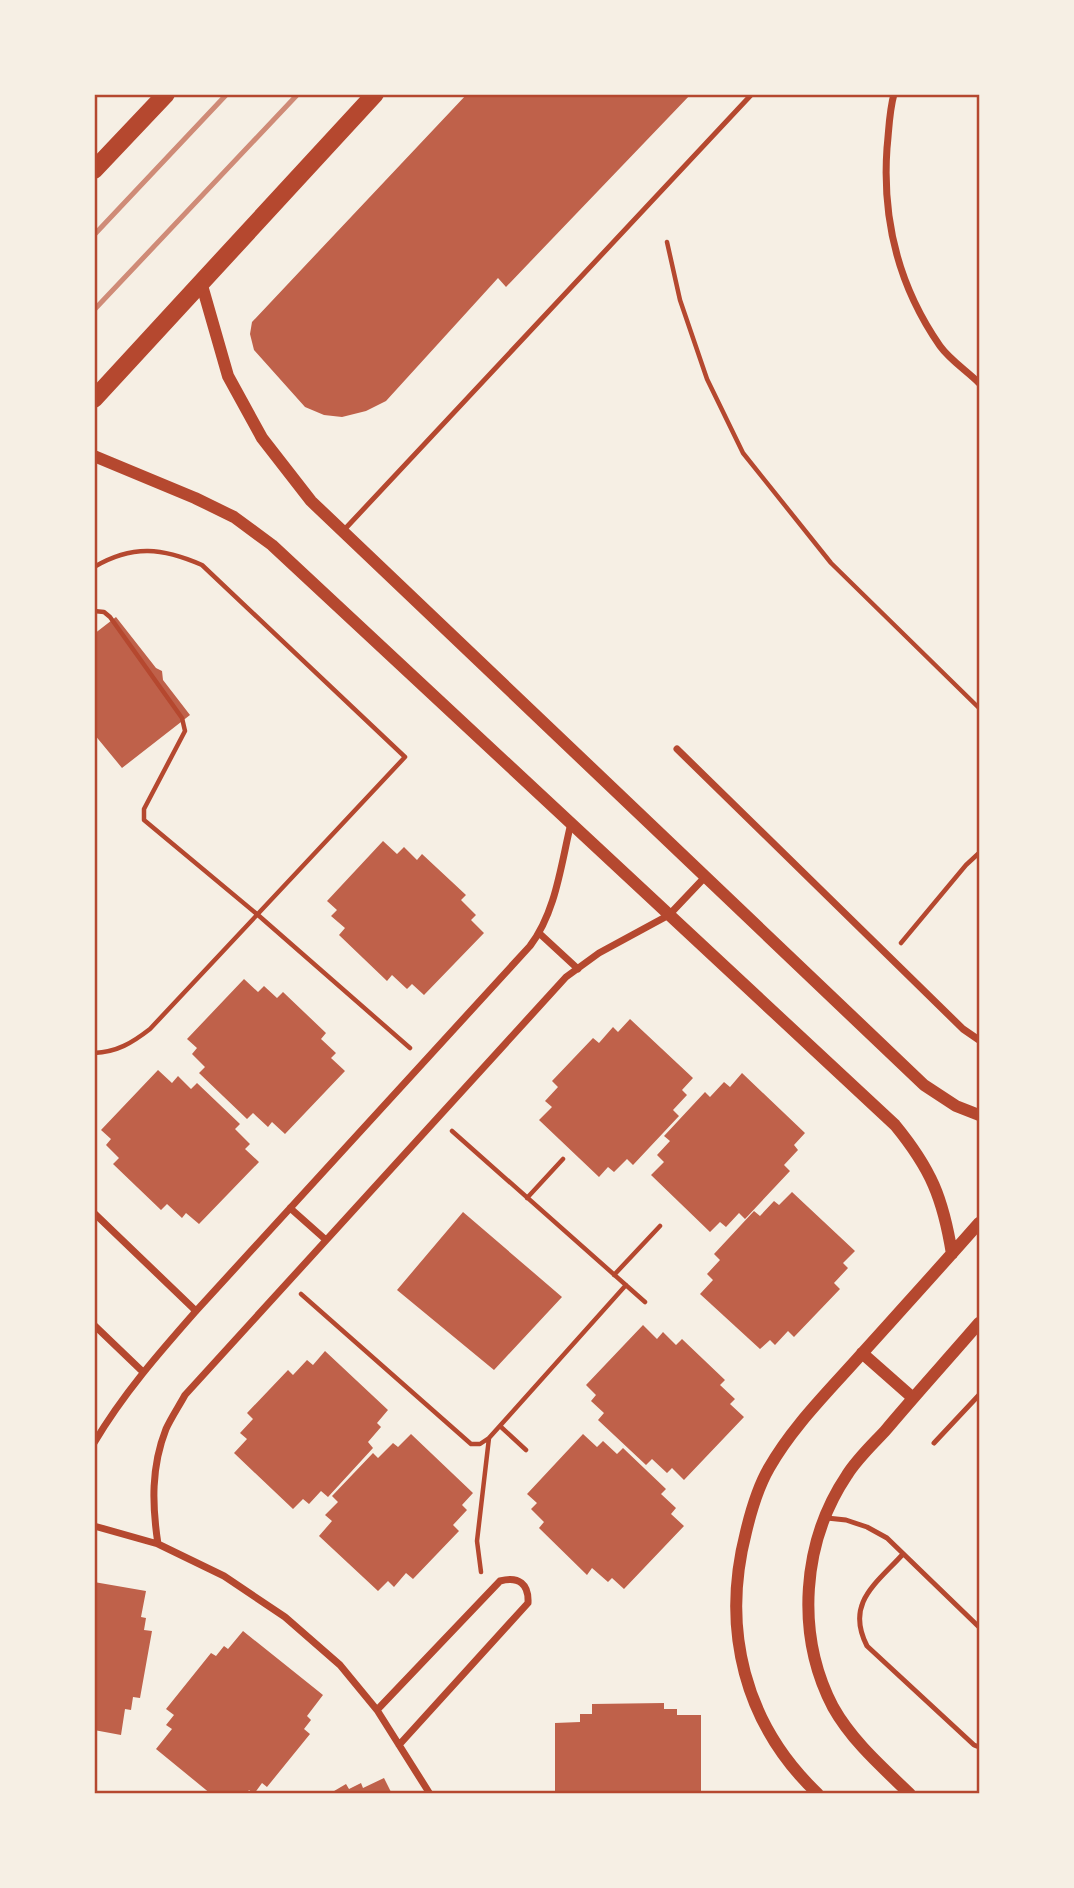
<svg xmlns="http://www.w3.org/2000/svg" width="1074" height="1888" font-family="Helvetica,sans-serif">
  <rect width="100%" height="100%" fill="#f6efe4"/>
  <path fill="#bf614a" d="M 467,94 L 691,94 L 506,287 L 498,278 L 386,401 L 366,411 L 342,417 L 324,415 L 305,407 L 254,350 L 250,334 L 252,322 Z
    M 116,617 L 156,668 L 162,671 L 163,680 L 190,715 L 122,768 L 94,734 L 94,634 Z
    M 383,841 L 397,854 L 404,847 L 417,860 L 422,854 L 466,895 L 461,900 L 476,915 L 471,920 L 484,933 L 424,995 L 412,984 L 407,989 L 392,975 L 387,981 L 339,935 L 345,928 L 331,916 L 337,910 L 327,901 Z
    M 244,979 L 258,992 L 264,986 L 277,998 L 283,992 L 326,1033 L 321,1039 L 336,1053 L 331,1058 L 345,1071 L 285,1134 L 272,1122 L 268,1127 L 253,1113 L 247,1119 L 199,1073 L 205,1067 L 192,1054 L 197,1048 L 187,1039 Z
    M 630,1019 L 693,1078 L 682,1090 L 687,1095 L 673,1110 L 679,1116 L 633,1165 L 627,1159 L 614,1172 L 608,1167 L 599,1177 L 539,1120 L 552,1107 L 545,1101 L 558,1087 L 552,1081 L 593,1038 L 599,1043 L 613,1027 L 618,1032 Z
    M 158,1070 L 172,1083 L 178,1076 L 191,1089 L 197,1083 L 240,1124 L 235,1129 L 250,1144 L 245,1149 L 259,1162 L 199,1224 L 186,1213 L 182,1218 L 167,1204 L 161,1210 L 113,1164 L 119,1158 L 106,1145 L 111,1139 L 101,1130 Z
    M 742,1073 L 805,1133 L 794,1145 L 798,1150 L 784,1165 L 790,1171 L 745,1219 L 739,1213 L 726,1227 L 720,1222 L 710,1232 L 651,1175 L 664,1162 L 657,1155 L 670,1141 L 664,1136 L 705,1092 L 710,1097 L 724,1082 L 730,1087 Z
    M 792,1192 L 855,1251 L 843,1263 L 848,1268 L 834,1283 L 840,1289 L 794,1337 L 788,1331 L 775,1345 L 770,1340 L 760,1349 L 700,1294 L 713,1280 L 707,1274 L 720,1260 L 714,1254 L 754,1211 L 760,1216 L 774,1201 L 779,1205 Z
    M 463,1212 L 562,1297 L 494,1370 L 397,1290 Z
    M 643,1325 L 657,1339 L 663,1332 L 676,1345 L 682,1339 L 725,1380 L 720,1385 L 735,1399 L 730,1404 L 744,1417 L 684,1480 L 672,1468 L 667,1473 L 652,1459 L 646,1465 L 598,1420 L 604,1413 L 591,1401 L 596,1395 L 586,1385 Z
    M 325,1351 L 388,1410 L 377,1423 L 381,1427 L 368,1442 L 373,1448 L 328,1497 L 321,1491 L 309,1504 L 303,1499 L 293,1509 L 234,1453 L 247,1439 L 240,1433 L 253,1419 L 247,1413 L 288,1370 L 293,1375 L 307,1360 L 313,1365 Z
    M 411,1434 L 473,1493 L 462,1505 L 467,1510 L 453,1525 L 459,1531 L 413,1579 L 406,1573 L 394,1587 L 388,1581 L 378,1591 L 319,1536 L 332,1521 L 325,1515 L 338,1502 L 332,1496 L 373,1453 L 378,1458 L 393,1443 L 398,1447 Z
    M 583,1434 L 597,1447 L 603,1441 L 617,1454 L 623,1448 L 666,1489 L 661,1494 L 676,1508 L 671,1514 L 684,1526 L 624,1589 L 612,1578 L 608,1582 L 592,1568 L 587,1575 L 539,1528 L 544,1522 L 531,1509 L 537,1503 L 527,1494 Z
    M 94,1582 L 146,1591 L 141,1617 L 146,1618 L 144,1630 L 152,1631 L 140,1698 L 133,1697 L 131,1710 L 125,1709 L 121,1735 L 94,1730 Z
    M 243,1631 L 323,1695 L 307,1716 L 311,1720 L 304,1729 L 310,1734 L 267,1787 L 262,1783 L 254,1794 L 249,1790 L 246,1794 L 211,1794 L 156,1749 L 172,1729 L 166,1725 L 174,1715 L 166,1709 L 211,1653 L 216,1656 L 224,1646 L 228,1649 Z
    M 664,1703 L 664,1709 L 677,1709 L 677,1715 L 701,1715 L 701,1794 L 555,1794 L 555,1723 L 580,1722 L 580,1714 L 592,1714 L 592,1704 Z
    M 384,1778 L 392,1794 L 329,1794 L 346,1784 L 349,1789 L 361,1783 L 363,1788 Z"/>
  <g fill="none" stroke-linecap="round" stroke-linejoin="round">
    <path stroke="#b5482f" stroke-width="4.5" d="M 667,242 L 680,300 L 707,379 L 743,453 L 831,563 L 979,708
      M 94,567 C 133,544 163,548 202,565 L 405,757 L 150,1029 C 132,1043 117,1052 94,1053
      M 94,611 L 104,612 L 110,617 L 182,718 L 185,731 L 144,809 L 144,820 L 258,915 L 410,1048
      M 901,943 L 966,865 L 979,853
      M 452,1131 L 645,1302
      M 527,1198 L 563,1159
      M 614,1275 L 660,1226
      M 301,1294 L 471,1444 L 480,1444 L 489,1438 L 626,1285
      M 500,1426 L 526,1450
      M 481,1572 L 477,1541 L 489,1438"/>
    <path stroke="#b5482f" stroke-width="5" d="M 344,530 L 752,94
      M 934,1443 L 979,1395
      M 827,1518 L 846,1520 L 867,1527 L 887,1538 L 979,1627
      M 903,1554 C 876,1584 845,1603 867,1646 L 974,1745 L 979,1747"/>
    <path stroke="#b5482f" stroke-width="7" d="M 894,94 C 889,112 889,130 887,148 C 882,219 899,287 940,346 C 950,360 967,371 979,383
      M 677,749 L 963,1029 L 979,1040
      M 539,933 L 578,969
      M 290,1208 L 326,1240
      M 94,1213 L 196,1311
      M 94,1325 L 143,1372
      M 94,1443 C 123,1394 159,1353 196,1311 L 530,946 C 556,912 561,864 571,823
      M 94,1526 L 158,1544 L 224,1576 L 285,1617 L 340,1665 L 377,1710 L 430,1794
      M 158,1544 C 152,1505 151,1467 166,1429 C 171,1418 179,1406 185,1395 L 566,977 L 599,953 L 669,915 L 706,876
      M 377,1710 L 500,1581 C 519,1576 529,1584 528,1603 L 399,1745"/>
    <path stroke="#b5482f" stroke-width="12" d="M 201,282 L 228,376 L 262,438 L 311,501 L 924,1085 L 956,1106 L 979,1115
      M 94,456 L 195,498 L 234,517 L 272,545 L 895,1125 C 931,1169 943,1198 952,1254
      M 862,1353 L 913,1398
      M 818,1794 C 744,1724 721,1629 746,1532 C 751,1511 758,1487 769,1468 C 790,1431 820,1400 848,1369 C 892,1320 936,1272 979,1223
      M 910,1794 C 882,1767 852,1741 833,1707 C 795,1634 802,1542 847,1475 C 857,1459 872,1445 885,1431 C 916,1394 948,1359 979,1323"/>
    <path stroke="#b5482f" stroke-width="18" d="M 94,170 L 166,94
      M 94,399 L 375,94"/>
    <path stroke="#cf8b77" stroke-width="5" d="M 94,235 L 227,94
      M 94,310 L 298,94"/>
  </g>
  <rect width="1074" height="1888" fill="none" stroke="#f6efe4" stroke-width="192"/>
  <rect x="96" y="96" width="882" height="1696" fill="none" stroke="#b5482f" stroke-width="2.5"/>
</svg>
